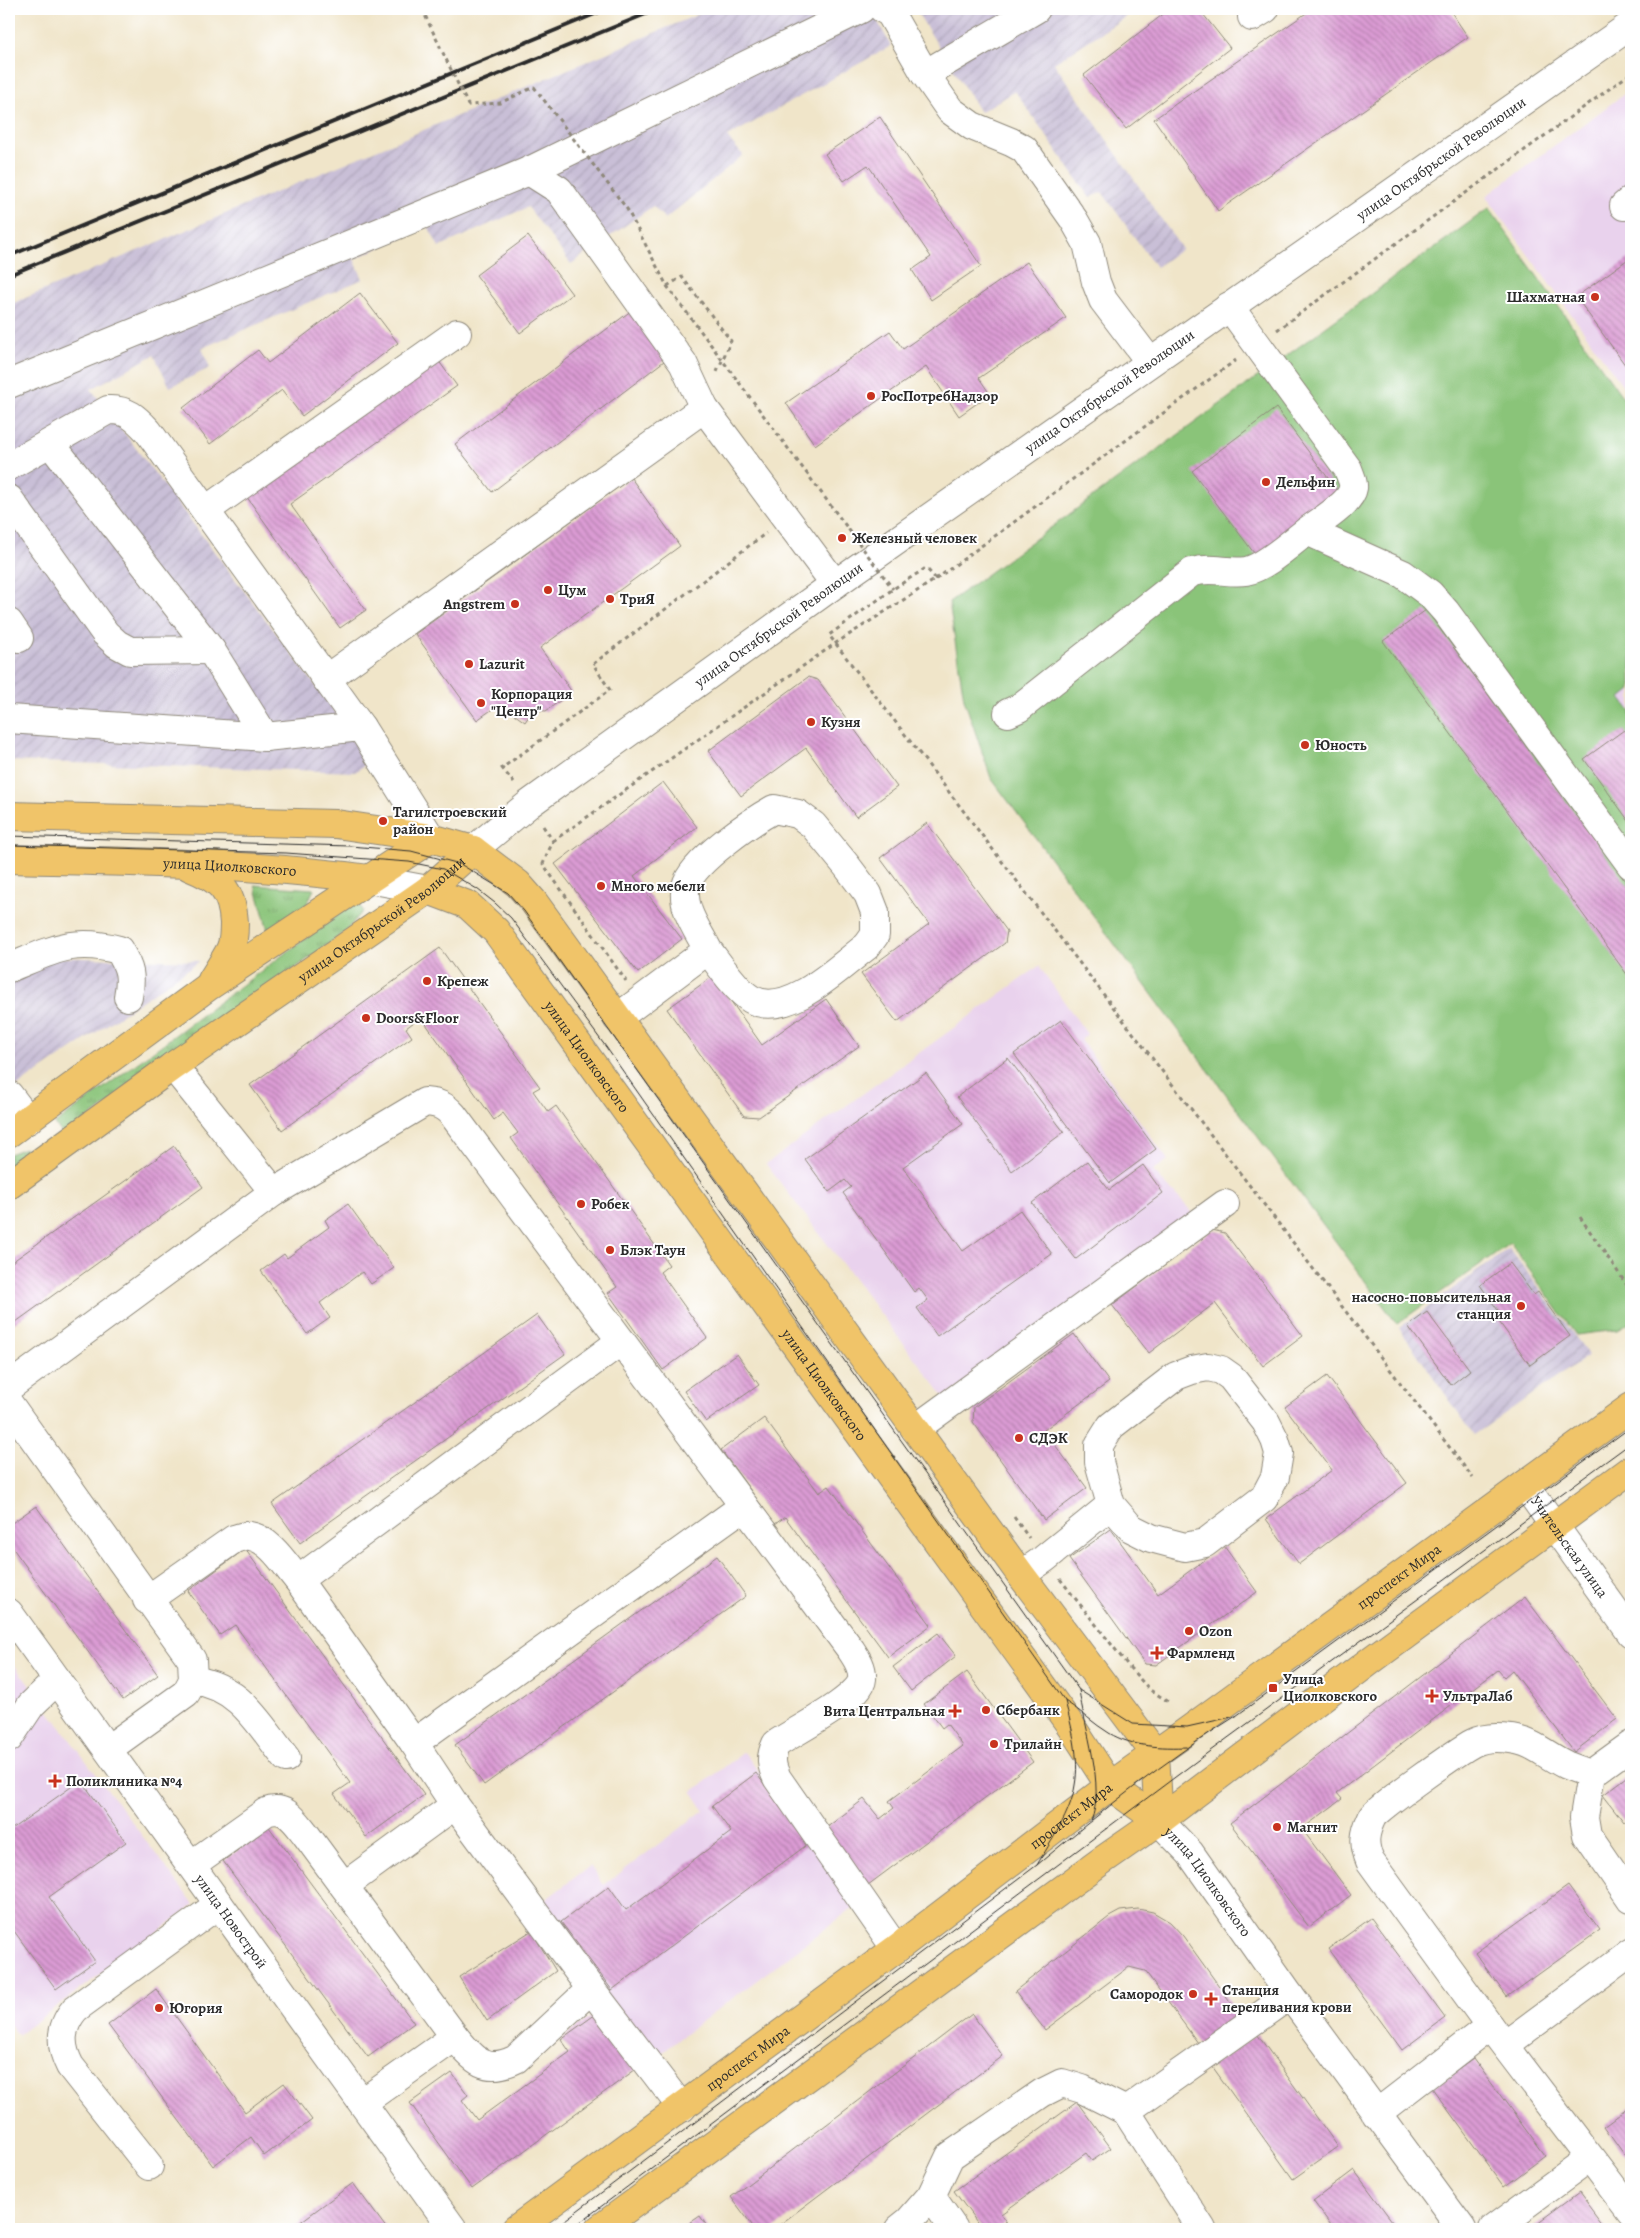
<svg xmlns="http://www.w3.org/2000/svg" width="1640" height="2238" font-family="Alegreya,serif">
  <defs>
    <pattern id="industrial-furrows" width="10" height="10" patternUnits="userSpaceOnUse" patternTransform="scale(1.25)"><rect width="10" height="10" fill="#c9bfd7"/><path d="M-1 1l2-2M0 10L10 0M9 11l2-2" fill="none" stroke="#ada4b9"/></pattern>
    <pattern id="grass-tufts" width="24" height="20" patternUnits="userSpaceOnUse" patternTransform="scale(1.25)"><rect width="24" height="20" fill="#8ac479"/><path d="M3 7l-1-3M5 7V3M7 7l1-3M15 17l-1-3M17 17v-4M19 17l1-3" fill="none" stroke="#719f63"/></pattern>
    <pattern id="building-back-hatch" width="6" height="6" patternUnits="userSpaceOnUse" patternTransform="scale(1.25)"><rect width="6" height="6" fill="#db9bd4"/><path d="M-1 5l2 2M0 0l6 6M5-1l2 2" fill="none" stroke="#b27fac"/></pattern>
  </defs>
  <rect width="100%" height="100%" fill="#fff"/>
  <filter id="ink" filterUnits="userSpaceOnUse"><feTurbulence type="fractalNoise" baseFrequency=".02" numOctaves="2"/><feDisplacementMap in="SourceGraphic" scale="10" xChannelSelector="R" yChannelSelector="G"/><feConvolveMatrix kernelMatrix="1 2 1 2 8 2 1 2 1" color-interpolation-filters="sRGB"/></filter>
  <filter id="wash" filterUnits="userSpaceOnUse"><feTurbulence type="fractalNoise" baseFrequency=".0096" numOctaves="4" result="noise"/><feDisplacementMap in="SourceGraphic" scale="20" xChannelSelector="R" yChannelSelector="G"/><feGaussianBlur stdDeviation="1.12" result="paint"/><feColorMatrix in="noise" values="0 0 0 0 0 0 0 0 0 0 0 0 0 0 0 0 0 1.4 0 .05"/><feComposite in="paint" operator="in"/></filter>
  <g filter="url(#wash)">
    <rect width="100%" height="100%" fill="#f0e5c9"/>
    <path fill="#e9d2ed" d="M 1631,89 L 1631,397 L 1486,196 Z
      M 1631,690 L 1631,712 L 1621,698 Z
      M 1039,966 L 1087,1034 L 1081,1040 L 1168,1160 L 1153,1171 L 1194,1214 L 945,1398 L 766,1164 Z
      M 9,1658 L 194,1905 L 18,2035 L 9,2023 Z
      M 744,1752 L 858,1904 L 651,2060 L 536,1907 L 590,1866 L 604,1885 L 704,1810 L 692,1792 Z"/>
    <path fill="url(#industrial-furrows)" d="M 711,9 L 871,9 L 891,46 L 727,137 L 743,155 L 665,219 L 653,206 L 571,264 L 528,207 L 439,247 L 428,226 L 354,259 L 363,279 L 202,348 L 210,368 L 170,387 L 154,355 L 91,389 L 372,760 L 355,772 L 9,761 L 9,305 Z
      M 915,9 L 1138,9 L 1054,63 L 1182,249 L 1156,267 L 1102,192 L 1090,198 L 1015,91 L 980,112 Z
      M 9,956 L 200,961 L 9,1092 Z
      M 1509,1248 L 1589,1355 L 1474,1435 L 1399,1328 Z"/>
    <path fill="url(#grass-tufts)" stroke="#5a7852" d="M 255,885 L 314,889 L 307,904 L 268,930 Z
      M 357,900 L 363,911 L 345,932 L 64,1136 L 55,1124 Z
      M 25,1148 L 32,1158 L 9,1175 L 9,1154 Z"/>
    <path fill="#8ac479" stroke="#5a7852" d="M 1489,208 L 1631,409 L 1631,690 L 1621,698 L 1631,712 L 1631,1322 L 1617,1330 L 1576,1335 L 1510,1243 L 1397,1324 L 991,778 L 964,699 L 949,602 Z"/>
    <g id="blocks">
      <path fill="url(#building-back-hatch)" d="M 1170,9 L 1199,9 L 1230,48 L 1126,129 L 1084,75 Z
        M 1312,9 L 1449,9 L 1468,37 L 1218,211 L 1154,119 Z
        M 880,117 L 981,266 L 931,300 L 912,270 L 931,257 L 868,165 L 844,181 L 825,154 Z
        M 528,236 L 572,294 L 520,333 L 476,275 Z
        M 1631,257 L 1631,373 L 1576,297 Z
        M 1027,262 L 1066,318 L 979,378 L 990,394 L 959,416 L 926,367 L 815,445 L 786,403 L 890,331 L 903,349 Z
        M 360,293 L 398,343 L 302,416 L 282,390 L 210,444 L 183,408 L 258,350 L 268,363 Z
        M 632,310 L 668,358 L 492,492 L 455,444 Z
        M 435,356 L 457,386 L 290,504 L 366,610 L 340,628 L 244,493 Z
        M 1276,408 L 1340,494 L 1257,557 L 1192,471 Z
        M 631,478 L 680,546 L 540,648 L 572,692 L 546,711 L 533,710 L 525,722 L 500,704 L 477,720 L 415,634 Z
        M 1426,610 L 1631,889 L 1631,980 L 1383,641 Z
        M 808,677 L 818,680 L 897,787 L 856,817 L 806,748 L 741,796 L 708,751 Z
        M 1624,730 L 1631,740 L 1631,824 L 1584,759 Z
        M 663,782 L 697,827 L 634,876 L 682,939 L 638,973 L 555,864 Z
        M 927,823 L 1007,931 L 1005,943 L 897,1022 L 861,974 L 929,924 L 880,858 Z
        M 440,948 L 540,1087 L 533,1091 L 548,1112 L 556,1106 L 669,1265 L 660,1272 L 707,1338 L 663,1370 L 608,1293 L 617,1287 L 511,1138 L 518,1133 L 503,1113 L 494,1120 L 421,1017 L 406,1028 L 412,1037 L 282,1130 L 250,1085 Z
        M 713,976 L 762,1045 L 826,999 L 859,1046 L 759,1117 L 744,1116 L 667,1009 Z
        M 1061,1020 L 1156,1149 L 1110,1183 L 1014,1054 Z
        M 1008,1058 L 1064,1132 L 1012,1171 L 957,1097 Z
        M 926,1073 L 963,1124 L 903,1167 L 963,1251 L 1020,1210 L 1052,1254 L 937,1336 L 917,1308 L 928,1300 L 919,1288 L 914,1292 L 843,1193 L 851,1187 L 845,1180 L 829,1192 L 805,1159 Z
        M 174,1146 L 203,1187 L 9,1327 L 9,1264 Z
        M 1087,1161 L 1109,1190 L 1143,1165 L 1163,1193 L 1076,1259 L 1032,1203 Z
        M 348,1204 L 394,1268 L 371,1284 L 362,1272 L 320,1303 L 330,1318 L 307,1334 L 261,1271 L 284,1254 L 287,1258 L 329,1227 L 325,1220 Z
        M 1212,1230 L 1225,1233 L 1303,1336 L 1263,1366 L 1215,1303 L 1149,1353 L 1112,1305 Z
        M 1510,1263 L 1534,1295 L 1538,1292 L 1570,1336 L 1530,1365 L 1497,1319 L 1502,1316 L 1480,1285 Z
        M 1427,1312 L 1470,1370 L 1451,1385 L 1408,1326 Z
        M 537,1315 L 565,1354 L 300,1543 L 272,1504 Z
        M 1074,1334 L 1109,1382 L 1044,1430 L 1087,1488 L 1044,1520 L 973,1422 L 974,1407 Z
        M 737,1354 L 759,1385 L 706,1422 L 684,1391 Z
        M 1327,1376 L 1407,1483 L 1299,1564 L 1266,1519 L 1332,1470 L 1285,1407 Z
        M 764,1418 L 819,1493 L 829,1486 L 931,1625 L 888,1657 L 785,1517 L 775,1524 L 721,1450 Z
        M 36,1506 L 158,1675 L 123,1700 L 9,1543 L 9,1525 Z
        M 1111,1529 L 1158,1594 L 1224,1546 L 1257,1592 L 1156,1665 L 1145,1664 L 1069,1559 Z
        M 245,1549 L 424,1795 L 366,1837 L 334,1794 L 350,1783 L 235,1625 L 220,1635 L 188,1591 Z
        M 717,1556 L 746,1596 L 484,1785 L 455,1745 Z
        M 1525,1597 L 1617,1719 L 1574,1752 L 1512,1670 L 1504,1677 L 1498,1670 L 1337,1793 L 1342,1799 L 1302,1829 L 1351,1895 L 1309,1927 L 1230,1823 Z
        M 938,1633 L 956,1656 L 911,1691 L 893,1667 Z
        M 967,1672 L 1033,1762 L 864,1888 L 822,1831 L 864,1799 L 880,1819 L 894,1808 L 889,1801 L 963,1746 L 947,1724 L 942,1728 L 924,1704 Z
        M 756,1773 L 808,1844 L 612,1990 L 561,1922 L 609,1886 L 626,1910 L 731,1832 L 712,1806 Z
        M 1631,1774 L 1631,1821 L 1629,1818 L 1624,1822 L 1603,1795 Z
        M 81,1780 L 126,1842 L 49,1897 L 95,1961 L 56,1989 L 9,1924 L 9,1831 Z
        M 269,1827 L 414,2023 L 368,2057 L 223,1861 Z
        M 1568,1886 L 1600,1930 L 1507,1997 L 1475,1953 Z
        M 1138,1909 L 1153,1912 L 1170,1922 L 1183,1936 L 1242,2018 L 1201,2047 L 1145,1971 L 1129,1967 L 1045,2030 L 1015,1991 L 1109,1917 L 1120,1911 Z
        M 1371,1918 L 1445,2018 L 1402,2050 L 1328,1949 Z
        M 531,1931 L 556,1971 L 487,2021 L 459,1977 Z
        M 156,1989 L 245,2112 L 284,2083 L 312,2120 L 264,2156 L 251,2137 L 213,2166 L 108,2025 Z
        M 603,2009 L 643,2064 L 472,2189 L 410,2103 L 452,2073 L 468,2095 L 462,2100 L 477,2120 L 570,2052 L 561,2039 Z
        M 972,2014 L 1003,2056 L 774,2229 L 755,2229 L 731,2197 Z
        M 1257,2034 L 1338,2147 L 1293,2179 L 1212,2066 Z
        M 1473,2058 L 1545,2156 L 1504,2187 L 1432,2088 Z
        M 1077,2102 L 1111,2148 L 1092,2161 L 1086,2153 L 1001,2214 L 1006,2222 L 997,2229 L 982,2229 L 954,2191 Z
        M 1631,2106 L 1631,2164 L 1604,2126 Z
        M 1354,2170 L 1398,2229 L 1334,2229 L 1313,2201 Z
        M 353,2183 L 387,2229 L 291,2229 Z
        M 1579,2193 L 1606,2229 L 1535,2229 L 1533,2227 Z
        M 700,2216 L 709,2229 L 681,2229 Z"/>
    </g>
  </g>
  <g filter="url(#ink)">
    <use href="#blocks" fill-opacity="0" stroke="#8e887a" stroke-width="1"/>
    <g fill="none" stroke-linecap="round" stroke-linejoin="round">
      <defs>
        <g id="minor">
          <path d="M 883,9 L 890,13 L 925,74 L 950,110 L 972,126 L 1011,142 L 1024,149 L 1074,220 L 1087,243 L 1096,282 L 1103,300 L 1150,362"/>
          <path d="M 1252,17 L 1265,9"/>
          <path d="M 925,74 L 1036,9"/>
          <path d="M 529,171 L 559,190 L 683,363 L 704,408 L 835,584"/>
          <path d="M 1624,206 L 1631,200"/>
          <path d="M 1229,306 L 1348,469 C 1350,475 1354,482 1353,488 C 1351,503 1319,522 1307,531 L 1403,574 L 1430,594 L 1446,612 L 1631,865"/>
          <path d="M 9,384 L 529,171 L 861,9"/>
          <path d="M 51,444 L 211,650 L 265,737"/>
          <path d="M 9,466 L 108,410 C 127,409 136,418 148,431 L 361,727 L 431,838"/>
          <path d="M 9,499 L 105,633 L 117,644 L 130,651 L 211,650"/>
          <path d="M 206,510 L 457,333"/>
          <path d="M 9,623 L 19,638"/>
          <path d="M 326,679 L 704,408"/>
          <path d="M 1008,713 L 1019,708 L 1192,572 C 1213,566 1227,574 1246,571 C 1264,568 1292,542 1307,531"/>
          <path d="M 9,719 L 265,737 L 361,727"/>
          <path id="s1" d="M 473,850 L 529,804 L 835,584 L 1631,25"/>
          <path d="M 369,879 L 428,890"/>
          <path d="M 9,968 C 51,951 72,937 119,950 C 130,968 132,976 128,997"/>
          <path d="M 617,1018 L 708,950 C 718,963 737,991 751,999 C 787,1020 840,966 867,946 L 875,935 L 875,912 L 868,894 L 846,865 L 813,825 L 798,814 L 774,809 C 752,821 692,862 686,886 C 680,907 699,932 708,950"/>
          <path d="M 173,1066 L 274,1192 L 425,1102 C 438,1103 444,1105 453,1115 L 851,1650 C 857,1659 863,1668 862,1679 C 861,1698 793,1732 776,1744 C 770,1757 771,1765 777,1778 L 896,1949"/>
          <path d="M 9,1095 L 28,1120"/>
          <path d="M 621,1341 L 298,1580 L 414,1743 L 744,1506"/>
          <path d="M 9,1387 L 274,1192"/>
          <path d="M 9,1404 L 192,1660 L 193,1680 L 186,1693 L 108,1749"/>
          <path d="M 915,1429 L 1225,1204"/>
          <path id="s2" d="M 1525,1485 L 1631,1633"/>
          <path d="M 1021,1575 L 1044,1559 L 1111,1505 L 1131,1528 L 1151,1538 L 1185,1547 L 1205,1543 L 1264,1498 L 1275,1477 L 1279,1453 L 1275,1440 L 1266,1422 L 1231,1377 L 1221,1370 L 1208,1367 L 1192,1370 L 1176,1376 L 1111,1426 L 1099,1445 L 1099,1462 L 1111,1505"/>
          <path d="M 147,1600 L 234,1539 C 239,1538 245,1535 250,1536 C 270,1539 286,1566 298,1580"/>
          <path id="s3" d="M 9,1613 L 453,2229"/>
          <path d="M 193,1680 C 241,1687 258,1723 286,1758"/>
          <path d="M 9,1738 L 31,1705 L 57,1680"/>
          <path d="M 414,1743 L 455,1805 L 591,1989 L 682,2108"/>
          <path d="M 1631,1745 L 1591,1774 L 1584,1817 L 1587,1835 L 1631,1899"/>
          <path id="s4" d="M 1159,1821 L 1190,1853 L 1290,1995 L 1462,2229"/>
          <path d="M 191,1865 L 266,1812 C 284,1805 293,1818 304,1832 L 455,2037 C 474,2060 485,2074 516,2059 L 591,1989"/>
          <path d="M 344,1886 L 455,1805"/>
          <path d="M 1490,2026 L 1370,1861 C 1363,1844 1364,1834 1372,1817 C 1377,1808 1461,1749 1473,1743 C 1479,1740 1489,1738 1496,1738 C 1531,1738 1538,1751 1566,1765 C 1573,1768 1582,1771 1591,1774"/>
          <path d="M 1505,2045 L 1631,1952"/>
          <path d="M 363,2102 L 455,2037"/>
          <path d="M 1126,2111 L 1290,1995"/>
          <path d="M 1376,2114 L 1490,2026 L 1631,2211"/>
          <path d="M 149,2166 L 70,2066 C 59,2045 60,2027 75,2009 L 219,1904"/>
          <path d="M 931,2196 L 954,2229"/>
          <path d="M 899,2229 L 909,2221 L 931,2196 L 950,2156 L 1042,2093 L 1062,2083 L 1082,2089 L 1126,2111 L 1202,2229"/>
          <path d="M 1493,2229 L 1590,2158"/>
        </g>
        <g id="major">
          <path d="M 9,816 L 336,824 L 431,838 L 473,850 L 518,884 L 533,901 L 1021,1575 L 1151,1748 L 1155,1754 L 1159,1821"/>
          <path id="s5" d="M 9,859 C 129,862 250,863 369,879"/>
          <path d="M 190,867 C 220,879 232,890 234,923 C 234,931 234,942 230,950 C 225,960 218,970 212,980"/>
          <path id="s6" d="M 428,890 L 468,905 L 496,931 L 1071,1726 L 1110,1786 L 1159,1821"/>
          <path d="M 9,1133 L 209,986 L 431,838"/>
          <path id="s7" d="M 9,1185 L 173,1066 L 428,890 L 473,850"/>
          <path id="s8" d="M 516,2229 L 896,1949 L 1110,1786 L 1189,1730 L 1631,1407"/>
          <path d="M 599,2229 L 1100,1862 L 1159,1821 L 1374,1658 L 1631,1469"/>
        </g>
      </defs>
      <use href="#minor" stroke="#8e887a" stroke-width="30"/>
      <use href="#major" stroke="#8e887a" stroke-width="30"/>
      <path stroke="#8e887a" stroke-width="3" stroke-dasharray="4 4" stroke-linecap="butt" d="M 667,286 L 682,277 L 731,341 L 716,374
        M 1277,330 L 1631,73
        M 936,579 L 926,568 L 893,589 L 829,635 L 1473,1478
        M 514,783 L 502,768 L 610,690 L 593,664 L 766,533
        M 543,826 L 553,841 L 543,864 L 626,981
        M 553,841 L 836,643 L 936,579 L 1236,360
        M 1580,1217 L 1631,1291
        M 1014,1517 L 1029,1538
        M 1060,1579 L 1130,1668 L 1150,1690 L 1169,1702"/>
      <use href="#minor" stroke="#fff" stroke-width="28"/>
      <use href="#major" stroke="#f0c469" stroke-width="28"/>
      <path stroke="#2b2b2b" stroke-width="1" d="M 9,836 L 350,846 L 411,851 L 460,864 L 508,893 L 524,911 L 1079,1690 L 1133,1724 L 1187,1727 L 1236,1716
        M 9,845 L 286,853 L 409,862 L 443,869 L 477,889 L 495,903 L 511,918 L 606,1047 L 1065,1701 C 1072,1728 1080,1758 1075,1785 C 1071,1813 1051,1841 1037,1865
        M 1079,1690 C 1084,1726 1106,1787 1091,1821
        M 1065,1701 C 1081,1711 1094,1724 1109,1733 C 1132,1747 1162,1748 1187,1747
        M 553,2229 L 1037,1865 C 1101,1812 1165,1760 1236,1716 L 1631,1427
        M 571,2229 L 1206,1754 L 1631,1443"/>
      <path stroke="#2b2b2b" stroke-width="4" d="M 9,256 L 607,9
        M 9,275 L 658,9"/>
      <path stroke="#8e887a" stroke-width="3" stroke-dasharray="4 4" stroke-linecap="butt" d="M 422,9 L 468,105 L 500,103 L 534,87 L 627,209 L 667,286 L 893,589"/>
    </g>
  </g>
  <g fill="#c8321e" stroke="#fff" stroke-width="2">
    <circle cx="1595" cy="297" r="5"/>
    <circle cx="871" cy="396" r="5"/>
    <circle cx="1266" cy="482" r="5"/>
    <circle cx="842" cy="538" r="5"/>
    <circle cx="548" cy="590" r="5"/>
    <circle cx="610" cy="599" r="5"/>
    <circle cx="515" cy="604" r="5"/>
    <circle cx="469" cy="664" r="5"/>
    <circle cx="481" cy="703" r="5"/>
    <circle cx="811" cy="722" r="5"/>
    <circle cx="1305" cy="745" r="5"/>
    <circle cx="383" cy="821" r="5"/>
    <circle cx="601" cy="886" r="5"/>
    <circle cx="427" cy="981" r="5"/>
    <circle cx="366" cy="1018" r="5"/>
    <circle cx="581" cy="1204" r="5"/>
    <circle cx="610" cy="1250" r="5"/>
    <circle cx="1521" cy="1306" r="5"/>
    <circle cx="1019" cy="1438" r="5"/>
    <circle cx="1189" cy="1631" r="5"/>
    <path d="M1154.5 1645.5h5v5h5v5h-5v5h-5v-5h-5v-5h5z"/>
    <rect x="1268" y="1683" width="10" height="10" rx="2.5"/>
    <path d="M1429.5 1688.5h5v5h5v5h-5v5h-5v-5h-5v-5h5z"/>
    <circle cx="986" cy="1710" r="5"/>
    <path d="M952.5 1703.5h5v5h5v5h-5v5h-5v-5h-5v-5h5z"/>
    <circle cx="994" cy="1744" r="5"/>
    <path d="M52.5 1773.5h5v5h5v5h-5v5h-5v-5h-5v-5h5z"/>
    <circle cx="1277" cy="1827" r="5"/>
    <circle cx="1193" cy="1994" r="5"/>
    <path d="M1208.5 1991.5h5v5h5v5h-5v5h-5v-5h-5v-5h5z"/>
    <circle cx="159" cy="2008" r="5"/>
  </g>
  <g text-anchor="middle" dominant-baseline="central" stroke-width="4" stroke-linejoin="round" paint-order="stroke">
    <g font-size="15" fill="#2b2b2b" stroke="#fff">
      <text stroke="none"><textPath href="#s1" startOffset="1190">улица Октябрьской Революции</textPath></text>
      <text stroke="none"><textPath href="#s1" startOffset="785">улица Октябрьской Революции</textPath></text>
      <text stroke="none"><textPath href="#s1" startOffset="380">улица Октябрьской Революции</textPath></text>
      <text stroke="none"><textPath href="#s5" startOffset="221">улица Циолковского</textPath></text>
      <text stroke="none"><textPath href="#s7" startOffset="458">улица Октябрьской Революции</textPath></text>
      <text stroke="none"><textPath href="#s6" startOffset="236">улица Циолковского</textPath></text>
      <text stroke="none"><textPath href="#s6" startOffset="641">улица Циолковского</textPath></text>
      <text stroke="none"><textPath href="#s2" startOffset="76">Учительская улица</textPath></text>
      <text stroke="none"><textPath href="#s8" startOffset="1098">проспект Мира</textPath></text>
      <text stroke="none"><textPath href="#s8" startOffset="692">проспект Мира</textPath></text>
      <text stroke="none"><textPath href="#s4" startOffset="78">улица Циолковского</textPath></text>
      <text stroke="none"><textPath href="#s3" startOffset="380">улица Новострой</textPath></text>
      <text stroke="none"><textPath href="#s8" startOffset="288">проспект Мира</textPath></text>
    </g>
    <g font-size="15" font-weight="bold" fill="#2b2b2b" stroke="#fff" text-anchor="start">
      <text x="1585" y="297" text-anchor="end">Шахматная</text>
      <text x="881" y="396">РосПотребНадзор</text>
      <text x="1276" y="482">Дельфин</text>
      <text x="852" y="538">Железный человек</text>
      <text x="558" y="590">Цум</text>
      <text x="620" y="599">ТриЯ</text>
      <text x="505" y="604" text-anchor="end">Angstrem</text>
      <text x="479" y="664">Lazurit</text>
      <text x="491" y="694">Корпорация<tspan x="491" dy="17">"Центр"</tspan></text>
      <text x="821" y="722">Кузня</text>
      <text x="1315" y="745">Юность</text>
      <text x="393" y="812">Тагилстроевский<tspan x="393" dy="17">район</tspan></text>
      <text x="611" y="886">Много мебели</text>
      <text x="437" y="981">Крепеж</text>
      <text x="376" y="1018">Doors&amp;Floor</text>
      <text x="591" y="1204">Робек</text>
      <text x="620" y="1250">Блэк Таун</text>
      <text x="1511" y="1297" text-anchor="end">насосно-повысительная<tspan x="1511" dy="17">станция</tspan></text>
      <text x="1029" y="1438">СДЭК</text>
      <text x="1199" y="1631">Ozon</text>
      <text x="1167" y="1653">Фармленд</text>
      <text x="1283" y="1679">Улица<tspan x="1283" dy="17">Циолковского</tspan></text>
      <text x="1443" y="1696">УльтраЛаб</text>
      <text x="996" y="1710">Сбербанк</text>
      <text x="945" y="1711" text-anchor="end">Вита Центральная</text>
      <text x="1004" y="1744">Трилайн</text>
      <text x="66" y="1781">Поликлиника №4</text>
      <text x="1287" y="1827">Магнит</text>
      <text x="1222" y="1990">Станция<tspan x="1222" dy="17">переливания крови</tspan></text>
      <text x="1183" y="1994" text-anchor="end">Самородок</text>
      <text x="169" y="2008">Югория</text>
    </g>
  </g>
  <rect width="1640" height="2238" fill="none" stroke="#fff" stroke-width="30"/>
</svg>
